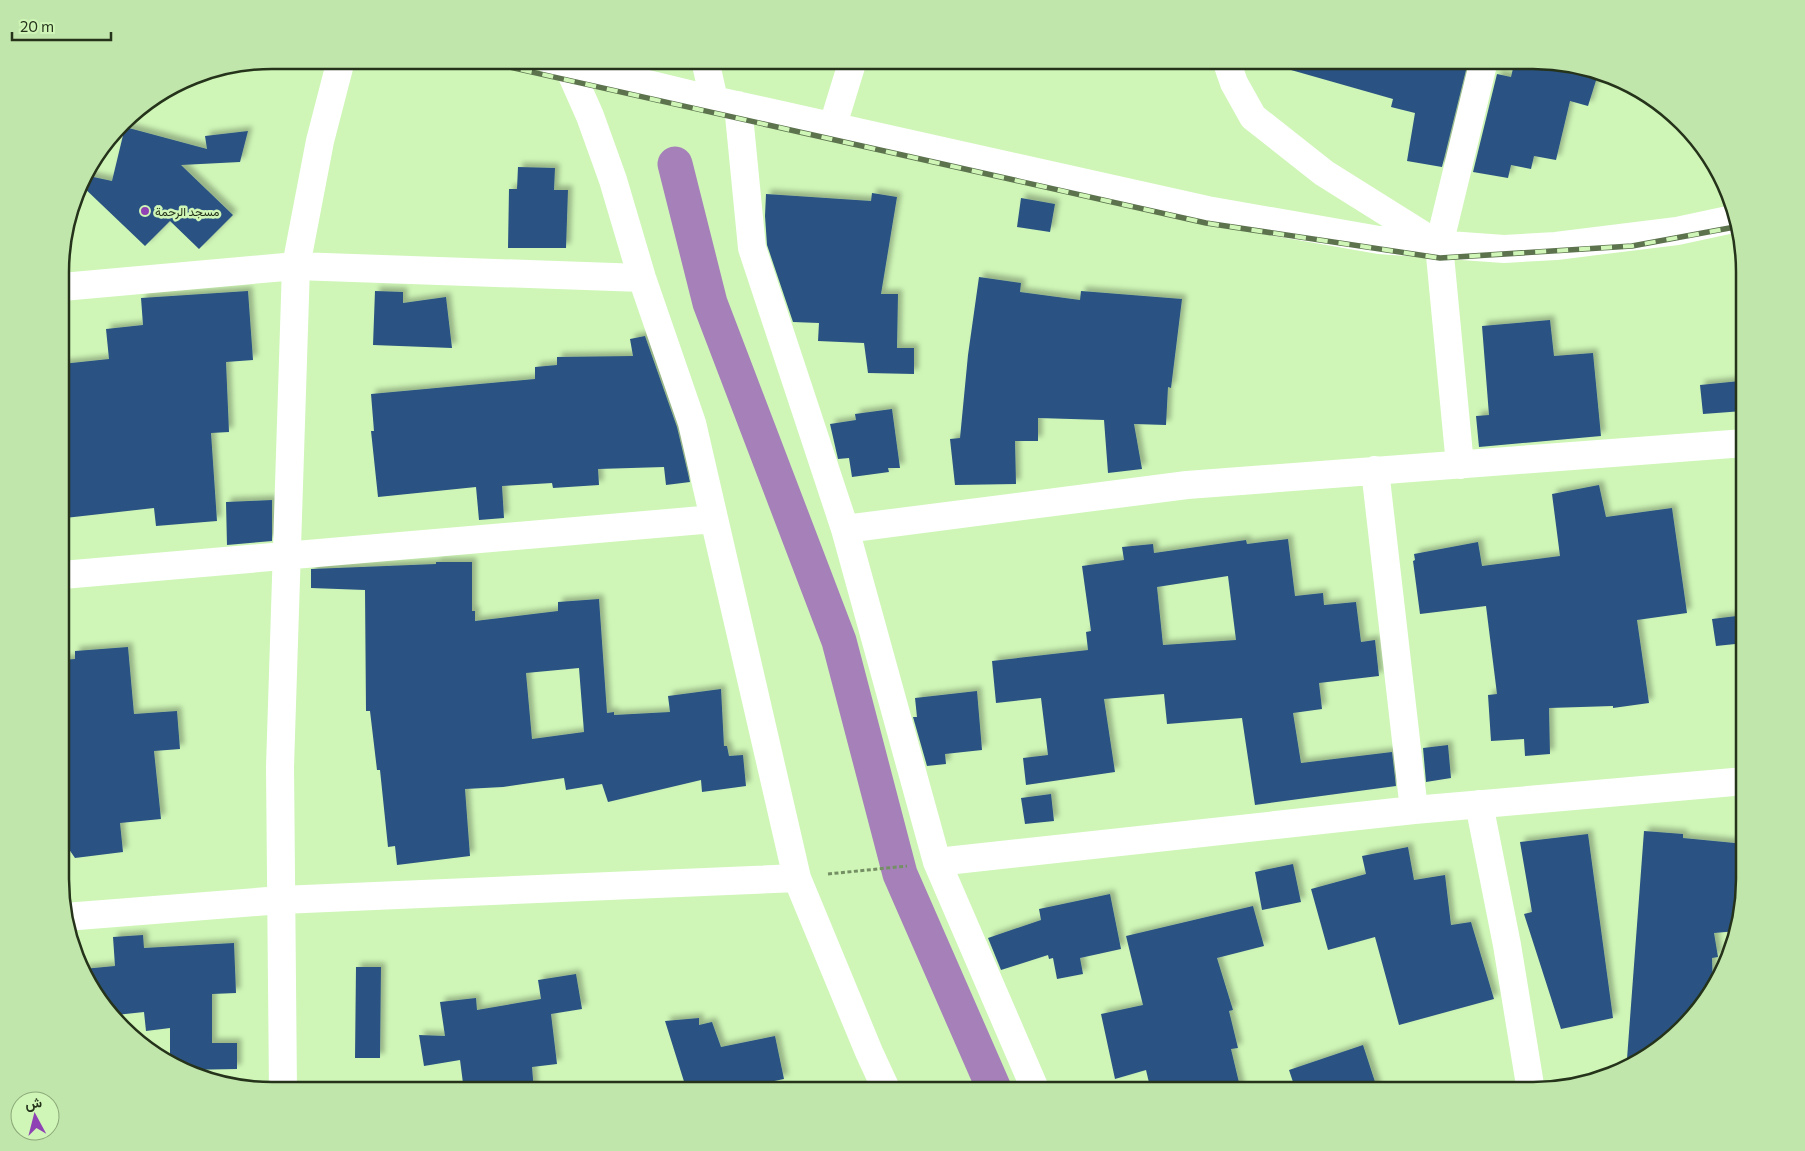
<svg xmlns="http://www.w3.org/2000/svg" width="1805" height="1151" font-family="Commissioner,Vazirmatn,sans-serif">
  <defs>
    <filter id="shadow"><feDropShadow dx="4.5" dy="-4.5" stdDeviation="2.5" flood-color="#0004"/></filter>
  </defs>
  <rect width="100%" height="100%" fill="#cff6b7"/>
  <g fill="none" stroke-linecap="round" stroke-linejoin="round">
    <path stroke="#a580b9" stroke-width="35" d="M 675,164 L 710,303 L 839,641 L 900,874 L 995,1091"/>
  </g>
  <path fill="#2a5383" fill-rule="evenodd" filter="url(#shadow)" d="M 1285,60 L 1445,60 L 1467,66 L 1442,167 L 1407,161 L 1415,113 L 1391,107 L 1393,99 L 1284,68 Z
    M 1515,60 L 1534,60 L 1599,71 L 1588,106 L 1570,101 L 1556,160 L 1534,156 L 1531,169 L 1511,165 L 1508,178 L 1473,172 L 1497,74 L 1511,77 Z
    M 125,127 L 207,149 L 205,136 L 248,131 L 240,162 L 181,165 L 233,215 L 199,249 L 170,221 L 145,246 L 80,184 L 84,175 L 112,181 Z
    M 518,167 L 555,168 L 554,190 L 568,190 L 566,248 L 508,248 L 509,189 L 517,189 Z
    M 872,193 L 897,197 L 881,294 L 898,294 L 897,348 L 914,348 L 914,374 L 868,373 L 864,343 L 818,341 L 819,323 L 793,322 L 767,245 L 765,216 L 766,194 L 871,201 Z
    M 1021,198 L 1055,204 L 1050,232 L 1017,227 Z
    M 979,277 L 1021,283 L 1020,292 L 1080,300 L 1081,291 L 1182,299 L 1171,388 L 1168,387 L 1166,425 L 1134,424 L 1142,469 L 1108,473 L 1104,420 L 1038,418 L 1038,441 L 1015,441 L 1016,484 L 955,485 L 950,439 L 960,438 L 968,355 Z
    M 248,291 L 253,360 L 226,362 L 229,432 L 211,433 L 217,521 L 156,526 L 154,508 L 65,518 L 62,478 L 62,364 L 109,359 L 106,329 L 143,325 L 141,298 Z
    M 375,291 L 403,292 L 403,303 L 446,297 L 452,348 L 373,345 Z
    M 1550,320 L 1554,356 L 1593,353 L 1601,436 L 1479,447 L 1476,416 L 1489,415 L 1482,326 Z
    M 645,336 L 677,427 L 690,482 L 666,485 L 664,467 L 598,469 L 599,485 L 553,488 L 552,483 L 502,486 L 504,518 L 479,520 L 476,487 L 378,497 L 371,431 L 374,431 L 371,394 L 535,379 L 535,367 L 557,365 L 557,357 L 633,356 L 630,339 Z
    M 1740,381 L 1743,411 L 1703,414 L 1700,385 Z
    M 892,409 L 900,468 L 888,468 L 889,472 L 852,477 L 849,458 L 838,459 L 830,424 L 856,420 L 855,414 Z
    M 1599,485 L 1606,517 L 1672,508 L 1687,613 L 1637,620 L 1649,703 L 1613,708 L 1613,706 L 1549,708 L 1550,754 L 1525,756 L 1524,739 L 1491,741 L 1488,695 L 1497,694 L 1486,606 L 1420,614 L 1413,561 L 1415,560 L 1414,554 L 1478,542 L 1482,566 L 1560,556 L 1552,494 Z
    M 272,500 L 272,541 L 227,545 L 226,502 Z
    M 1288,539 L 1295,596 L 1323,593 L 1324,605 L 1356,602 L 1361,642 L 1375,640 L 1379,676 L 1319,683 L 1322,709 L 1293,713 L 1301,763 L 1392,752 L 1396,786 L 1255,805 L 1242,718 L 1167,724 L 1164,694 L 1104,699 L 1115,772 L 1026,785 L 1023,758 L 1048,755 L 1041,698 L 996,703 L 992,661 L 1088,650 L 1086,632 L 1091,631 L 1082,566 L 1124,560 L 1122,547 L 1153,544 L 1154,553 L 1246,540 L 1247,544 ZM 1228,576 L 1236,640 L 1163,645 L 1157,587 Z
    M 436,562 L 472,562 L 472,611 L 475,611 L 475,621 L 558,611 L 558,602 L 599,599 L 607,713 L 614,712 L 614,715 L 670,712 L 668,696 L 721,689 L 724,746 L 727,746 L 729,756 L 743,755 L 746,786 L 702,792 L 701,780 L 608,802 L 602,784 L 566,790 L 564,778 L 503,787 L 465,789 L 470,856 L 397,865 L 395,846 L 388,847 L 380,770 L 377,770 L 370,711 L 366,711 L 365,590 L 311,588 L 311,569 L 436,564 ZM 579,668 L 584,732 L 532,739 L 526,673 Z
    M 1745,615 L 1745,643 L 1716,646 L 1712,619 Z
    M 128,647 L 134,714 L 177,711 L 180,749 L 154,751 L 161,819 L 120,823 L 123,852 L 75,858 L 62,839 L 62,764 L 69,764 L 66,696 L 62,696 L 62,660 L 75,659 L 75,651 Z
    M 977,691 L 982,750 L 945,754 L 946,764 L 927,766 L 913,717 L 917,717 L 915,698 Z
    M 1448,745 L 1451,778 L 1426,782 L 1423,748 Z
    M 1051,794 L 1054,821 L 1025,824 L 1021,798 Z
    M 1644,831 L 1683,834 L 1683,838 L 1745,844 L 1745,869 L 1738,868 L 1740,916 L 1737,931 L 1714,933 L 1718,957 L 1712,958 L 1713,990 L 1710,997 L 1646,1056 L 1627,1059 Z
    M 1588,834 L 1613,1018 L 1561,1029 L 1524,914 L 1532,912 L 1520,842 Z
    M 1408,847 L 1414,880 L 1445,875 L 1451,925 L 1471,922 L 1494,999 L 1399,1025 L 1375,937 L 1328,950 L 1311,889 L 1366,874 L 1362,856 Z
    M 1293,864 L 1301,902 L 1262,910 L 1255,872 Z
    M 1110,894 L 1121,949 L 1080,958 L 1083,974 L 1057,979 L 1053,958 L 1049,959 L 1048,955 L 1001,970 L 988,938 L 1041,920 L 1039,909 Z
    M 1253,906 L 1264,946 L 1217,958 L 1233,1010 L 1229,1011 L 1238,1048 L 1231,1049 L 1241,1091 L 1151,1091 L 1146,1070 L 1115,1079 L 1101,1014 L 1143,1005 L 1126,936 Z
    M 143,935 L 144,948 L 234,943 L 236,993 L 212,994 L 212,1043 L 237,1043 L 237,1069 L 183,1070 L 170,1063 L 170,1028 L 146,1031 L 144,1012 L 116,1015 L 88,986 L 83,969 L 115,966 L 113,937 Z
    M 356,967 L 381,967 L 380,1058 L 355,1058 Z
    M 576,974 L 582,1009 L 551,1014 L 557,1064 L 532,1067 L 534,1091 L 464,1091 L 460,1060 L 424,1066 L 419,1035 L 445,1036 L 440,1002 L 476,998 L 477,1010 L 541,999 L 538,980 Z
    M 699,1018 L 699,1025 L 712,1022 L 721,1047 L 775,1036 L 784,1079 L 726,1091 L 687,1091 L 665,1021 Z
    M 1363,1045 L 1378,1091 L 1296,1091 L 1289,1070 Z"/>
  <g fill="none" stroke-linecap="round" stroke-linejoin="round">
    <path stroke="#758f64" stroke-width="3" stroke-dasharray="4 2.5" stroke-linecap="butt" d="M 828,874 L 907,866"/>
    <path stroke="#fff" stroke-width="28" d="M 549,60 L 714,100 L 1207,210 L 1379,240 L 1504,249 L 1556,246 L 1677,231 L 1733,219
      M 705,60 L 714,100
      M 1226,60 L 1234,83 L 1253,117 L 1324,173 L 1434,242
      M 567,64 L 590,116 L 613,180 L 642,278 L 692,423 L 797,878 L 869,1052 L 887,1091
      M 738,105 L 752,248 L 845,529 L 937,862 L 1036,1091
      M 833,125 L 853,60
      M 62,287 L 296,266 L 642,278
      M 1460,465 L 1439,245 L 1484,60
      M 1375,470 L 1414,810
      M 845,529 L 1187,485 L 1745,443
      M 62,575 L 714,519
      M 1479,804 L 1507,945 L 1531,1091
      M 937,862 L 1414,810 L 1745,781
      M 65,917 L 281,900 L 797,878
      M 283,1091 L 280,767 L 296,266 L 320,141 L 341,60"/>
    <defs>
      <path id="rail" d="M 478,60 L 1206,223 L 1440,258 L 1632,246 L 1735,227"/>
    </defs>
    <use href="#rail" stroke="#5c734e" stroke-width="5.5"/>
    <use href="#rail" stroke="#cff6b7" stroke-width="4" stroke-dasharray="11" stroke-linecap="butt"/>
  </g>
  <circle fill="#8f42b3" stroke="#cff6b7" stroke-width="2" cx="145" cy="211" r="5"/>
  <g text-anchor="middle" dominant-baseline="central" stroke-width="5" stroke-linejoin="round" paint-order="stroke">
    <g font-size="12" fill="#25331b" stroke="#cff6b7" text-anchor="start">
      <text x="155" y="211">مسجد الرحمة</text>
    </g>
  </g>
  <path d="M0 0H1805V1151H0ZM272 69H1533A203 203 0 0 1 1736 272V879A203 203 0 0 1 1533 1082H272A203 203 0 0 1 69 879V272A203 203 0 0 1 272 69Z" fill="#c1e6ab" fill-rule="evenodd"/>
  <path fill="none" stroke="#25331b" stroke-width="2.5" d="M272 69H1533A203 203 0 0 1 1736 272V879A203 203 0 0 1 1533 1082H272A203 203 0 0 1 69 879V272A203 203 0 0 1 272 69Z"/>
  <g transform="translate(35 1116) rotate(353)"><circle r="24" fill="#cff6b7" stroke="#8ba879"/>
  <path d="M0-4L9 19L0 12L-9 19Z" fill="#8f42b3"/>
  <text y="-8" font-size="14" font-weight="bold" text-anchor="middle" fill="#25331b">ش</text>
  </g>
  <path d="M12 32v8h99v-8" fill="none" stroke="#25331b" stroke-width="2.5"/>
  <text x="20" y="32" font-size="15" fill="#25331b" stroke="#cff6b7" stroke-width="4" paint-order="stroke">20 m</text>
</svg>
